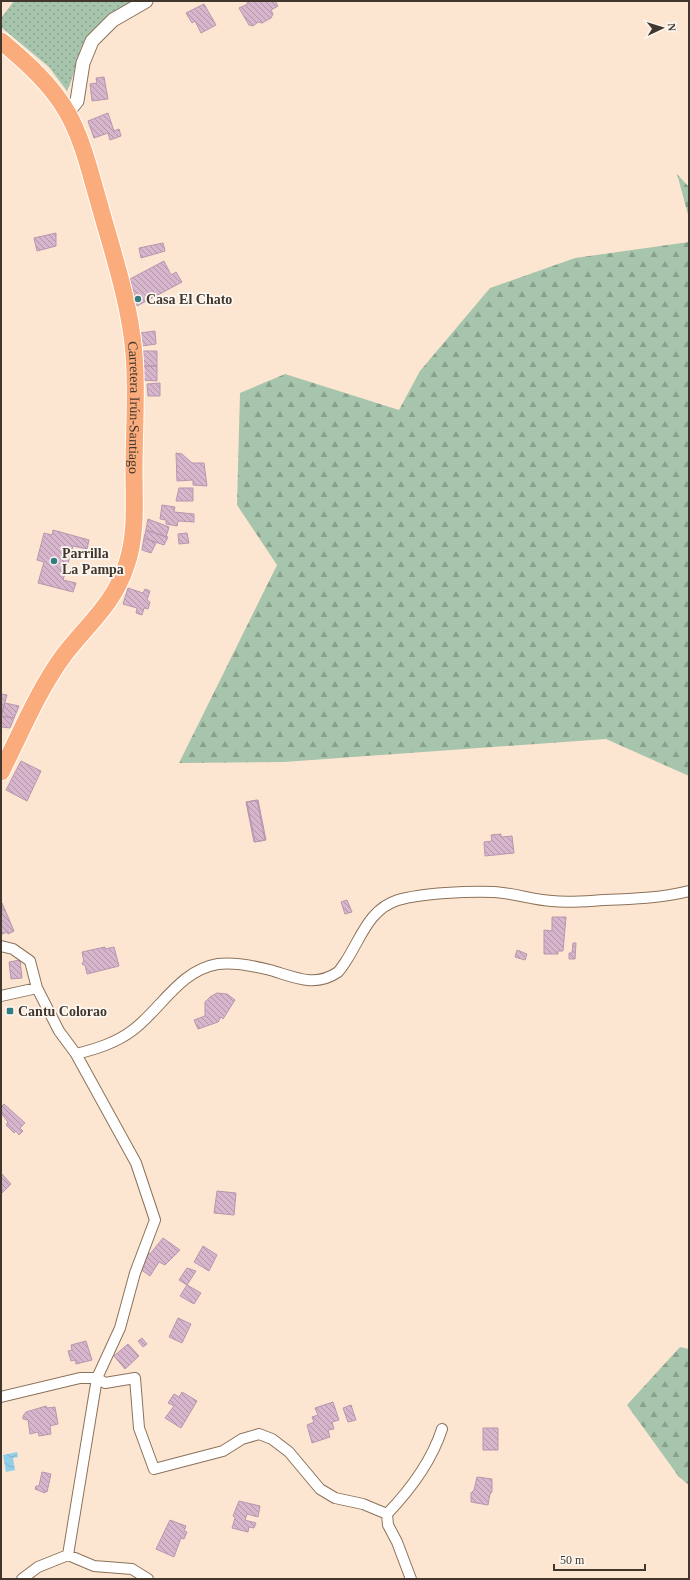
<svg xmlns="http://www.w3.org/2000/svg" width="690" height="1580" font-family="'Times New Roman',serif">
  <defs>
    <pattern id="grass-dots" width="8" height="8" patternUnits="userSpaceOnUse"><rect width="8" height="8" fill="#a6c5ac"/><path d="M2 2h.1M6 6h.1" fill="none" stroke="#89a18c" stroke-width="1.8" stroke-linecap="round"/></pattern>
    <pattern id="forest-firs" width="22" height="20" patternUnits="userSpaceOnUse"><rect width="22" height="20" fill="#a6c5ac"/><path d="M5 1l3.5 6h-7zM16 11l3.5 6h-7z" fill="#89a18c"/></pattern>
    <pattern id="water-waves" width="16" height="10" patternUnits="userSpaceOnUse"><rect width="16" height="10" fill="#92d0ea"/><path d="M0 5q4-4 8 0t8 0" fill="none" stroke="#7fb3c9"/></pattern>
    <pattern id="building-back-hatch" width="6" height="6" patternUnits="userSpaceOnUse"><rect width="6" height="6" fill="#d7b6cd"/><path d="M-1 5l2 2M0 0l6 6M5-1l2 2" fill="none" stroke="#b095a7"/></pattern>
  </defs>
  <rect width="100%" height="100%" fill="#fde6d1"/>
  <path fill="url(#grass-dots)" d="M 14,1 L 135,1 C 117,12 94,25 83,44 C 76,56 75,76 67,91 L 49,67 L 1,27 L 1,18 Z"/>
  <path fill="url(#forest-firs)" d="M 677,174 L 689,187 L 689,218 Z
    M 689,242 L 689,776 L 606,739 L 284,762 L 179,763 L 277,565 L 237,505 L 240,393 L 285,374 L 399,410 L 420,371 L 490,288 L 575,258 Z
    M 680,1347 L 689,1349 L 689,1485 L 679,1477 L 627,1405 Z"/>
  <path fill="url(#water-waves)" d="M 17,1452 L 18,1457 L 13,1458 L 15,1470 L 6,1472 L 3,1455 Z"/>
  <path fill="url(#building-back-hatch)" stroke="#b697ad" d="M 246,1 L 275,1 L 278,6 L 271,10 L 273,14 L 271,18 L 262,23 L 258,22 L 253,26 L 249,25 L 239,8 L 248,4 Z
    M 204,4 L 216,25 L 201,33 L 195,21 L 192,23 L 186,13 Z
    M 104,77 L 108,99 L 92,101 L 90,84 L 97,83 L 96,78 Z
    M 108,113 L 114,131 L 119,129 L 121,136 L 110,140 L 108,133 L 94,138 L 88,121 Z
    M 56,233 L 56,246 L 37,251 L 34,238 Z
    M 163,243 L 165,251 L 141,258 L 139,248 Z
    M 164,261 L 171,275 L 176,272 L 182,282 L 137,306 L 130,279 Z
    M 155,331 L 156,344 L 142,346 L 140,333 Z
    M 141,351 L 157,351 L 157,366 L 141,366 Z
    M 141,366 L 157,366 L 157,381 L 141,380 Z
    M 160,383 L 160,396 L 148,396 L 147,384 Z
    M 176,453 L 182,454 L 192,463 L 204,463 L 207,486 L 193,485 L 193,480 L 177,481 Z
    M 179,488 L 193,488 L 193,501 L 176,501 Z
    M 162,505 L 175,507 L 174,512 L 194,514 L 194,522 L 178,521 L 177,526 L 166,524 L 166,520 L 160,519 Z
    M 148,519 L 169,527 L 166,537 L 146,530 Z
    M 53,530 L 89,540 L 87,549 L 73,546 L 63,580 L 76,583 L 73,592 L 38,583 L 44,562 L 37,560 L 44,533 L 52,535 Z
    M 146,530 L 168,537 L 164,545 L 144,538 Z
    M 187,533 L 189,543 L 179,544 L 178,534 Z
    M 144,538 L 156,543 L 151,553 L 142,550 Z
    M 128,588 L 143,593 L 145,589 L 150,591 L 147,600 L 150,602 L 148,609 L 144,608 L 142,615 L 136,613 L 137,608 L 123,604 Z
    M 1,694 L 7,695 L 1,716 L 14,718 L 10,728 L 1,727 Z
    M 5,703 L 19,706 L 14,718 L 1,716 Z
    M 21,761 L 41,771 L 27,801 L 6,790 Z
    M 257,800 L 265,840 L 254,842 L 246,802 Z
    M 258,800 L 266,840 L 255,842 L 247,802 Z
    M 501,834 L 501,837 L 512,836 L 514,853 L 485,856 L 484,842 L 492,841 L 491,835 Z
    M 347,900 L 352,912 L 345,914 L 341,902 Z
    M 2,903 L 14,931 L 8,934 L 7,932 L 2,934 L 1,932 Z
    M 552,917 L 566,917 L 563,951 L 558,951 L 558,954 L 544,954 L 544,930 L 552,931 Z
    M 573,943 L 576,943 L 575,959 L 569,959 L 569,953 L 572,953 Z
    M 105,947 L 105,949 L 114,947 L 119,966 L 87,974 L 85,965 L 83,965 L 82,963 L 84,962 L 82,952 Z
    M 517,950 L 527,954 L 525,960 L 515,957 Z
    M 20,960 L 22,978 L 11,979 L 9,962 Z
    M 217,993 L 227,994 L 235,1000 L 223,1019 L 221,1017 L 218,1022 L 198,1029 L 194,1020 L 205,1016 L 205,1002 L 210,997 Z
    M 4,1104 L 25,1123 L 20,1128 L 23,1131 L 19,1135 L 16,1131 L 14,1133 L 6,1125 L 8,1122 L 1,1113 L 1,1107 Z
    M 2,1174 L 11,1184 L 1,1194 L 1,1175 Z
    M 217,1191 L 236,1193 L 234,1215 L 214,1213 Z
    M 163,1238 L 180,1250 L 165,1265 L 159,1262 L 150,1276 L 140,1269 L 149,1253 L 150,1254 Z
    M 203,1246 L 217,1255 L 209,1271 L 194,1262 Z
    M 187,1268 L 196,1271 L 187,1285 L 179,1280 Z
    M 187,1285 L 201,1293 L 194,1304 L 180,1296 Z
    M 178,1318 L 191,1324 L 182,1343 L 169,1337 Z
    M 142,1338 L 147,1344 L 143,1347 L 138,1341 Z
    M 86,1341 L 92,1360 L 76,1364 L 75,1360 L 71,1361 L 68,1351 L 72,1350 L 71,1345 Z
    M 128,1344 L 139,1356 L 125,1369 L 114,1356 Z
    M 182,1392 L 197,1401 L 181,1428 L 165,1418 L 174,1406 L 168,1403 L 174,1394 L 179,1397 Z
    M 333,1402 L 339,1420 L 332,1422 L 334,1429 L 328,1430 L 330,1437 L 312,1443 L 307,1425 L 314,1422 L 312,1417 L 318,1415 L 315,1408 Z
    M 351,1405 L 356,1420 L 348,1422 L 343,1408 Z
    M 46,1406 L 47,1408 L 55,1407 L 58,1424 L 50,1426 L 51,1434 L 39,1436 L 38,1432 L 30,1434 L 28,1420 L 23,1419 L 23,1416 L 26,1412 Z
    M 483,1428 L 498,1428 L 498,1450 L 483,1450 Z
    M 42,1472 L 51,1474 L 47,1492 L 45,1491 L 45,1493 L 35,1489 L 36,1486 L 39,1486 Z
    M 477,1477 L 492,1479 L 492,1492 L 490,1494 L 488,1505 L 471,1502 L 471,1493 L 474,1490 Z
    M 239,1501 L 260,1506 L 258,1517 L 247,1514 L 245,1520 L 256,1523 L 254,1528 L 249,1527 L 248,1532 L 232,1528 L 235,1518 L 233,1516 Z
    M 170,1520 L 186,1526 L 184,1531 L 187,1532 L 184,1539 L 181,1538 L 174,1557 L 156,1549 Z"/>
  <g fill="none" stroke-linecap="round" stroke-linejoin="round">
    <defs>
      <path id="minor" d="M 1,946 L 13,949 L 30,961 L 37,988
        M 1,996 L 37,988 L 59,1031 L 76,1054 L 136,1163 L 155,1220 L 135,1273 L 120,1328 L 97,1378 L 68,1555 L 38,1567 L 22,1579
        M 76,1054 C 96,1049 116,1043 133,1030 C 161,1009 180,970 218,964 C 235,962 254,966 270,970 C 294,977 315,988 338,972 C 341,969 344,964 346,961 C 361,938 369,909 398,900 C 422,893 469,891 494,892 C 514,893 533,900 552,901 C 569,903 587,901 604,900 C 633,899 661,898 689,891
        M 1,1397 L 80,1378 L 97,1378 L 105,1383 L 135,1378 L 139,1428 L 154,1469 L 223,1451 L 242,1439 L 259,1434 L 272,1439 L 289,1452 L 320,1489 L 335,1498 L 363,1504 L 387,1514
        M 68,1555 L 94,1566 L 132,1569 L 148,1579
        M 411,1579 L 397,1542 L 388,1525 L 387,1514 C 410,1490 432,1460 442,1429"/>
      <path id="tertiary" d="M 67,113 L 77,101 L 83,63 L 92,41 L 113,20 L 146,1"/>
      <g id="trunk">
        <path id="s1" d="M 1,41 C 26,62 51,84 67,112 C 83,140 90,173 99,203 C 111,247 126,291 132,336 C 138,378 134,428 134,470 C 134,501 137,536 126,566 C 114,604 87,625 64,655 C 38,690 21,733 1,772"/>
      </g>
    </defs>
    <use href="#minor" stroke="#8c725a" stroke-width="12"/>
    <use href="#tertiary" stroke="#8c725a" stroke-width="15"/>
    <use href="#trunk" stroke="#fff" stroke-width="19"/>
    <use href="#minor" stroke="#fff" stroke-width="10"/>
    <use href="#tertiary" stroke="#fff" stroke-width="13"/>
    <use href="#trunk" stroke="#fbac7c" stroke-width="17"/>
  </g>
  <g fill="#337c81" stroke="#fdf7f1" stroke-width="1.5">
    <circle cx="138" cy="299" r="4"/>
    <circle cx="54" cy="561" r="4"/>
    <rect x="6" y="1007" width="8" height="8" rx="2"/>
  </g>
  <g text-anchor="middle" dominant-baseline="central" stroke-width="3.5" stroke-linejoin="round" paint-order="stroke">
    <g font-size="14" font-weight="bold" fill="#42372c" stroke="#fdf7f1" text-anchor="start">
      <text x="146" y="299">Casa El Chato</text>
      <text x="62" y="553">Parrilla<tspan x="62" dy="16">La Pampa</tspan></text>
      <text x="18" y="1011">Cantu Colorao</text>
    </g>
    <g font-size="14" fill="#42372c" stroke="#fdf7f1">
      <text stroke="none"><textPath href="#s1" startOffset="403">Carretera Irún-Santiago</textPath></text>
    </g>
  </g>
  <rect width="690" height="1580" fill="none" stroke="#42372c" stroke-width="4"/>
  <g transform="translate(662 28) rotate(86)" stroke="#fdf7f1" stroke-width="3" paint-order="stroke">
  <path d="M0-3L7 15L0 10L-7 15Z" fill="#42372c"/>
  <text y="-6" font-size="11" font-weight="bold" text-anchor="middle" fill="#42372c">N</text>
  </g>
  <path d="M554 1564v6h91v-6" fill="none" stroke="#42372c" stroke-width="2"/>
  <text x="560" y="1564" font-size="12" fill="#42372c" stroke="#fdf7f1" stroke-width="3" paint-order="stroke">50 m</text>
</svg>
